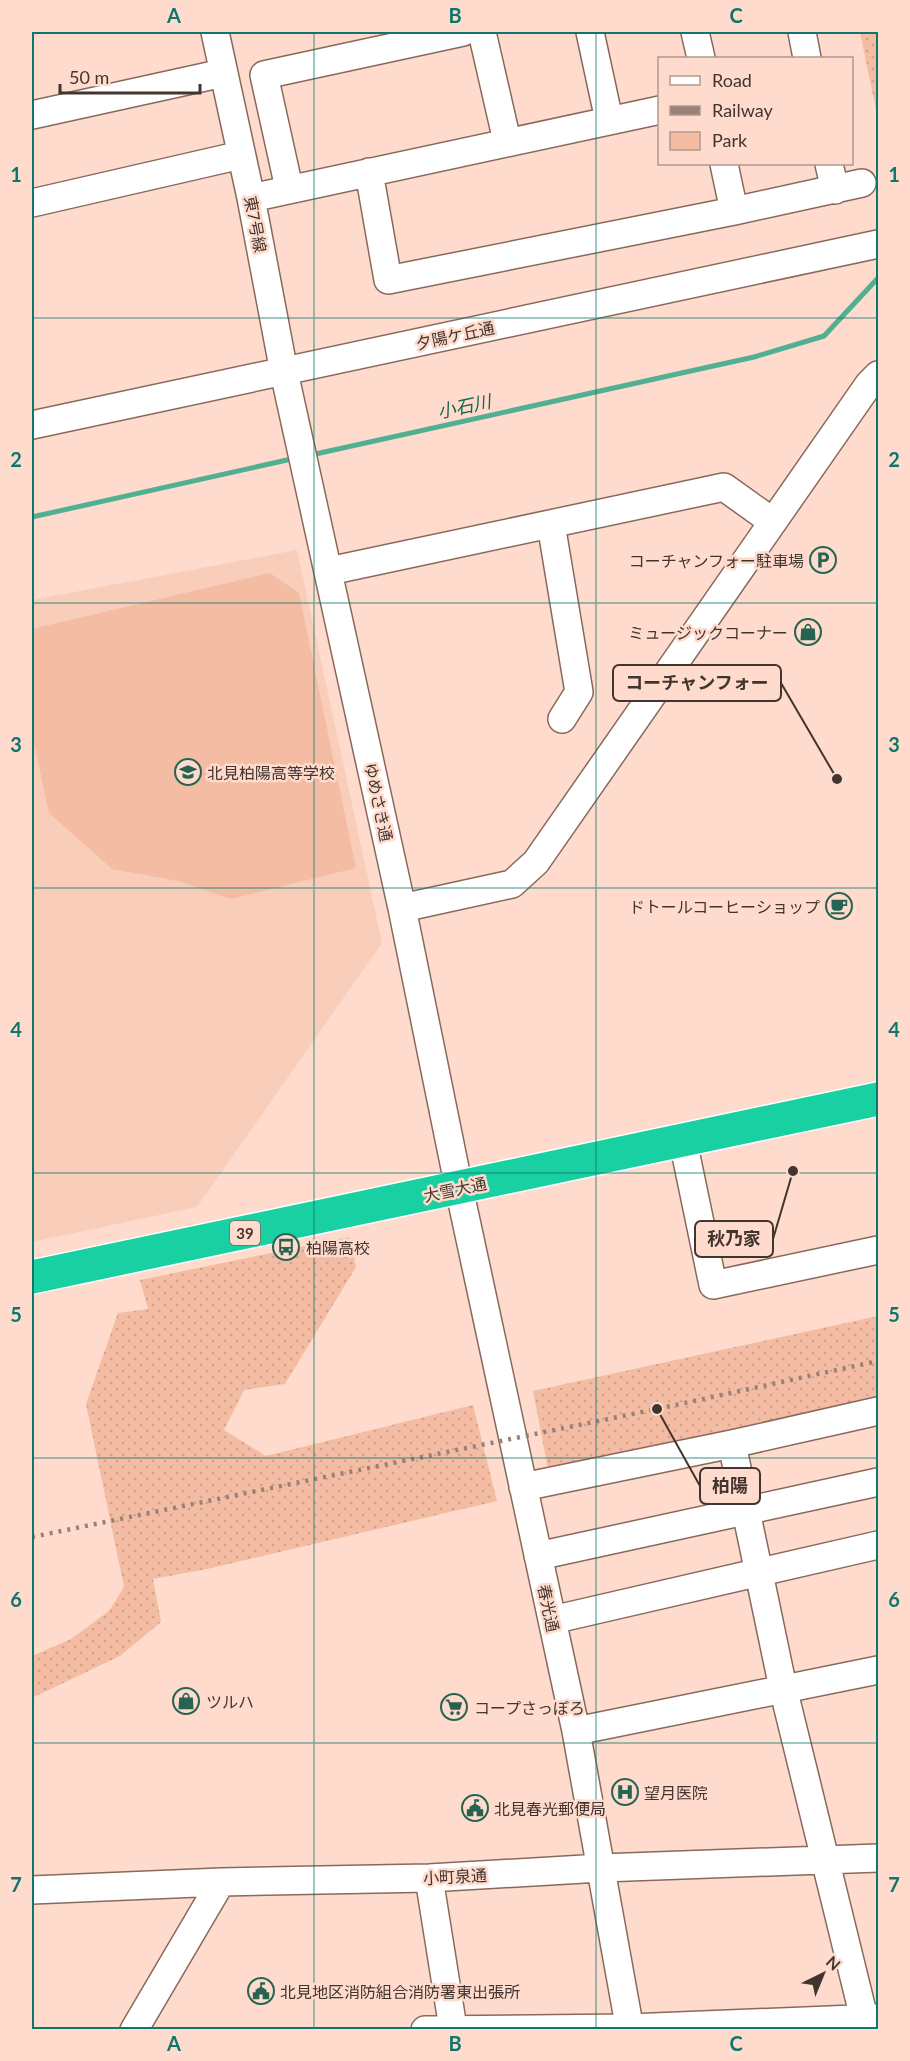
<svg xmlns="http://www.w3.org/2000/svg" width="910" height="2061" font-family="Lato,'Noto Sans JP',sans-serif">
  <defs>
    <pattern id="green-dots" width="8" height="8" patternUnits="userSpaceOnUse" patternTransform="scale(1.5)"><rect width="8" height="8" fill="#f4bca3"/><path d="M2 2h.1M6 6h.1" fill="none" stroke="#d2a28d" stroke-width="1.8" stroke-linecap="round"/></pattern>
  </defs>
  <rect width="100%" height="100%" fill="#fedbcc"/>
  <path fill="#f8cebb" d="M 297,550 L 382,943 L 197,1207 L 32,1242 L 32,600 Z"/>
  <path fill="url(#green-dots)" d="M 860,32 L 878,32 L 878,120 Z
    M 349,1237 L 356,1267 L 285,1384 L 244,1390 L 224,1430 L 266,1456 L 473,1405 L 497,1501 L 207,1569 L 153,1579 L 161,1622 L 120,1656 L 32,1698 L 32,1656 L 71,1639 L 109,1611 L 124,1587 L 86,1404 L 118,1313 L 148,1309 L 140,1280 Z
    M 878,1316 L 878,1401 L 549,1474 L 533,1391 Z"/>
  <path fill="#f4bca3" d="M 270,573 L 299,593 L 356,868 L 231,899 L 178,881 L 112,869 L 49,813 L 32,733 L 32,629 Z"/>
  <g fill="none" stroke-linecap="round" stroke-linejoin="round">
    <path stroke="#51b091" stroke-width="5" d="M 311,455 L 754,357 L 824,336 L 878,278
      M 32,517 L 296,458"/>
    <defs>
      <path id="minor" d="M 215,32 L 251,198 L 284,372 L 402,908 L 459,1188 L 576,1731 L 630,2030
        M 482,32 L 507,141
        M 590,32 L 609,120
        M 695,32 L 701,58
        M 802,32 L 807,58
        M 32,115 L 223,73
        M 724,164 L 734,211 L 862,183
        M 829,164 L 835,190
        M 369,172 L 388,280 L 734,211
        M 289,188 L 264,75 L 463,32
        M 251,198 L 660,110
        M 32,203 L 241,155
        M 32,425 L 878,244
        M 551,524 L 579,692 L 562,719
        M 329,571 L 724,487 L 773,522
        M 402,908 L 512,884 L 536,862 L 869,384 L 878,375
        M 683,1141 L 713,1285 L 878,1250
        M 732,1444 L 783,1688 L 867,2030
        M 523,1487 L 732,1444 L 878,1411
        M 538,1556 L 878,1482
        M 552,1620 L 878,1545
        M 576,1731 L 878,1670
        M 429,1878 L 453,2028
        M 32,1890 L 221,1882 L 429,1878 L 601,1868 L 878,1858
        M 134,2030 L 221,1882
        M 425,2030 L 629,2028 L 878,2018"/>
      <path id="highway" d="M 32,1277 L 878,1099"/>
    </defs>
    <use href="#minor" stroke="#88695c" stroke-width="30"/>
    <use href="#highway" stroke="#fff" stroke-width="36"/>
    <use href="#minor" stroke="#fff" stroke-width="27"/>
    <use href="#highway" stroke="#19d0a2" stroke-width="33"/>
    <path stroke="#988177" stroke-width="4.5" stroke-dasharray="3 6" stroke-linecap="butt" d="M 32,1537 L 657,1409 L 878,1361"/>
  </g>
  <path fill="none" stroke="#0f766e" stroke-width="1.5" stroke-opacity="0.55" d="M 314,32 L 314,2030M 596,32 L 596,2030M 32,318 L 878,318M 32,603 L 878,603M 32,888 L 878,888M 32,1173 L 878,1173M 32,1458 L 878,1458M 32,1743 L 878,1743"/>
  <defs>
    <symbol id="parking-ring" viewBox="-11 -11 22 22"><circle r="9.5" fill="#fedbcc" stroke="#266451" stroke-width="1.5"/><path d="M-3.5-5.5H1a3.5 3.5 0 0 1 0 7H-1V5.5H-3.5ZM-1-3.4V-.6H.8a1.4 1.4 0 0 0 0-2.8Z" fill="#266451"/></symbol>
    <symbol id="shop-ring" viewBox="-11 -11 22 22"><circle r="9.5" fill="#fedbcc" stroke="#266451" stroke-width="1.5"/><path d="M-5-2.5h2.3a2.7 3.5 0 0 1 5.4 0H5L5.5 6h-11ZM-1.5-2.5h3a1.5 2.3 0 0 0-3 0Z" fill="#266451"/></symbol>
    <symbol id="school-ring" viewBox="-11 -11 22 22"><circle r="9.5" fill="#fedbcc" stroke="#266451" stroke-width="1.5"/><path d="M0-5L7-2L0 1L-7-2ZM-4 1L0 2.5L4 1V4Q0 6-4 4Z" fill="#266451"/></symbol>
    <symbol id="cafe-ring" viewBox="-11 -11 22 22"><circle r="9.5" fill="#fedbcc" stroke="#266451" stroke-width="1.5"/><path d="M-5.5-4.5H6V0H3Q3 3.5 0 3.5H-2.5Q-5.5 3.5-5.5 0ZM3-3.2v2h1.7v-2ZM-6 4.5H4V6H-6Z" fill="#266451"/></symbol>
    <symbol id="bus-ring" viewBox="-11 -11 22 22"><circle r="9.5" fill="#fedbcc" stroke="#266451" stroke-width="1.5"/><path d="M-5-6H5V4H4V6H2V4H-2V6H-4V4H-5ZM-3.5-4V0h7V-4ZM-3.5 1.2v1.5H-2V1.2ZM2 1.2v1.5H3.5V1.2Z" fill="#266451"/></symbol>
    <symbol id="supermarket-ring" viewBox="-11 -11 22 22"><circle r="9.5" fill="#fedbcc" stroke="#266451" stroke-width="1.5"/><path d="M-6-5.5h2.5l.6 2H6L4.5 2H-2.5L-4.4-4H-6ZM-1.5 3.2a1.3 1.3 0 1 0 .1 0ZM3 3.2a1.3 1.3 0 1 0 .1 0Z" fill="#266451"/></symbol>
    <symbol id="hospital-ring" viewBox="-11 -11 22 22"><circle r="9.5" fill="#fedbcc" stroke="#266451" stroke-width="1.5"/><path d="M-5-5h3v3.5h4V-5h3V5h-3V1.5h-4V5h-3Z" fill="#266451"/></symbol>
    <symbol id="civic-ring" viewBox="-11 -11 22 22"><circle r="9.5" fill="#fedbcc" stroke="#266451" stroke-width="1.5"/><path d="M-.6-6.5H3V-4.5H.6V-3L4-1V1h2V6H-6V1h2V-1L-.6-3ZM-1.2 2.5V6h2.4V2.5Z" fill="#266451"/></symbol>
  </defs>
  <g fill-rule="evenodd">
    <use href="#parking-ring" x="808" y="545" width="30" height="30"/>
    <use href="#shop-ring" x="793" y="617" width="30" height="30"/>
    <use href="#school-ring" x="173" y="757" width="30" height="30"/>
    <use href="#cafe-ring" x="824" y="891" width="30" height="30"/>
    <use href="#bus-ring" x="271" y="1232" width="30" height="30"/>
    <use href="#shop-ring" x="171" y="1686" width="30" height="30"/>
    <use href="#supermarket-ring" x="439" y="1692" width="30" height="30"/>
    <use href="#hospital-ring" x="610" y="1777" width="30" height="30"/>
    <use href="#civic-ring" x="460" y="1793" width="30" height="30"/>
    <use href="#civic-ring" x="246" y="1976" width="30" height="30"/>
  </g>
  <g text-anchor="middle" dominant-baseline="central" stroke-width="5" stroke-linejoin="round" paint-order="stroke">
    <rect fill="#fedbcc" stroke="#7a675e" stroke-width="1.5" x="230" y="1221" width="30" height="24" rx="4.5"/>
    <g font-size="15" font-weight="bold" fill="#42352f">
      <text x="245" y="1233">39</text>
    </g>
    <g font-size="16" fill="#42352f" stroke="#fedbcc">
      <text transform="translate(256 224) rotate(79)">東7号線</text>
      <text transform="translate(455 335) rotate(-12)">夕陽ケ丘通</text>
      <text transform="translate(379 802) rotate(78)">ゆめさき通</text>
      <text transform="translate(455 1189) rotate(-12)">大雪大通</text>
      <text transform="translate(549 1608) rotate(78)">春光通</text>
      <text transform="translate(455 1876) rotate(-3)">小町泉通</text>
    </g>
    <g font-size="16" fill="#42352f" stroke="#fedbcc" text-anchor="start">
      <text x="804" y="560" text-anchor="end">コーチャンフォー駐車場</text>
      <text x="788" y="632" text-anchor="end">ミュージックコーナー</text>
      <text x="207" y="772">北見柏陽高等学校</text>
      <text x="820" y="906" text-anchor="end">ドトールコーヒーショップ</text>
      <text x="306" y="1247">柏陽高校</text>
      <text x="206" y="1701">ツルハ</text>
      <text x="474" y="1707">コープさっぽろ</text>
      <text x="644" y="1792">望月医院</text>
      <text x="494" y="1808">北見春光郵便局</text>
      <text x="280" y="1991">北見地区消防組合消防署東出張所</text>
    </g>
    <g font-size="18" font-style="italic" fill="#1a644e" stroke="#fedbcc">
      <text transform="translate(464 406) rotate(-12)">小石川</text>
    </g>
  </g>
  <path fill="none" stroke="#42352f" stroke-width="2" d="M837 779L781 683M793 1171L773 1239M657 1409L700 1486"/>
  <g fill="#42352f" stroke="#fedbcc" stroke-width="2">
    <circle cx="837" cy="779" r="6"/>
    <circle cx="793" cy="1171" r="6"/>
    <circle cx="657" cy="1409" r="6"/>
  </g>
  <g fill="#fedbcc" stroke="#42352f" stroke-width="2">
    <rect x="613" y="665" width="168" height="36" rx="6"/>
    <rect x="695" y="1221" width="78" height="36" rx="6"/>
    <rect x="700" y="1468" width="60" height="36" rx="6"/>
  </g>
  <g font-size="18" text-anchor="middle" font-weight="bold" fill="#42352f">
    <text x="697" y="689">コーチャンフォー</text>
    <text x="734" y="1245">秋乃家</text>
    <text x="730" y="1492">柏陽</text>
  </g>
  <rect width="910" height="2061" fill="none" stroke="#fedbcc" stroke-width="66"/>
  <rect x="658" y="57" width="195" height="108" fill="#fedbcc" stroke="#b3998d" stroke-width="1.5"/>
  <rect x="670" y="76" width="30" height="9" fill="#ffffff" stroke="#b3998d" stroke-width="1.5"/>
  <text x="712" y="87" font-size="18" fill="#42352f">Road</text>
  <rect x="670" y="106" width="30" height="9" fill="#988177" stroke="#b3998d" stroke-width="1.5"/>
  <text x="712" y="117" font-size="18" fill="#42352f">Railway</text>
  <rect x="670" y="132" width="30" height="18" fill="#f4bca3" stroke="#b3998d" stroke-width="1.5"/>
  <text x="712" y="147" font-size="18" fill="#42352f">Park</text>
  <g transform="translate(823 1974) rotate(43)" stroke="#fedbcc" stroke-width="4.5" paint-order="stroke">
  <path d="M0-4.5L10 22L0 15L-10 22Z" fill="#42352f"/>
  <text y="-9" font-size="16" font-weight="bold" text-anchor="middle" fill="#42352f">N</text>
  </g>
  <path d="M60 84v9h140v-9" fill="none" stroke="#42352f" stroke-width="3"/>
  <text x="69" y="84" font-size="18" fill="#42352f" stroke="#fedbcc" stroke-width="4.5" paint-order="stroke">50 m</text>
  <rect x="33" y="33" width="844" height="1995" fill="none" stroke="#0f766e" stroke-width="2"/>
  <g font-size="20" text-anchor="middle" font-weight="bold" fill="#0f766e">
    <text x="174" y="23">A</text>
    <text x="455" y="23">B</text>
    <text x="736" y="23">C</text>
    <text x="16" y="182">1</text>
    <text x="894" y="182">1</text>
    <text x="16" y="467">2</text>
    <text x="894" y="467">2</text>
    <text x="16" y="752">3</text>
    <text x="894" y="752">3</text>
    <text x="16" y="1037">4</text>
    <text x="894" y="1037">4</text>
    <text x="16" y="1322">5</text>
    <text x="894" y="1322">5</text>
    <text x="16" y="1607">6</text>
    <text x="894" y="1607">6</text>
    <text x="16" y="1892">7</text>
    <text x="894" y="1892">7</text>
    <text x="174" y="2051">A</text>
    <text x="455" y="2051">B</text>
    <text x="736" y="2051">C</text>
  </g>
</svg>
